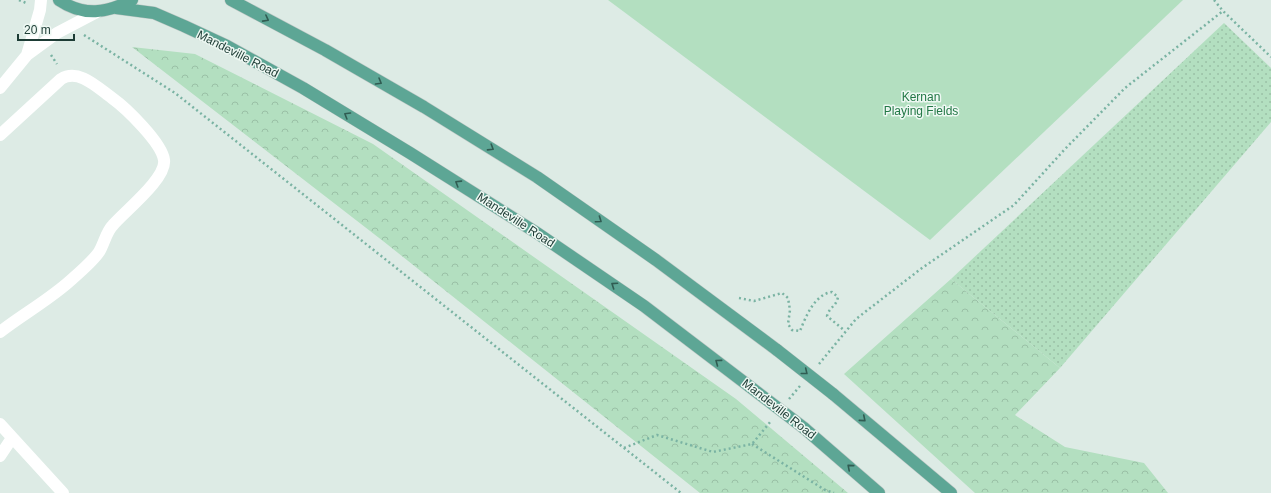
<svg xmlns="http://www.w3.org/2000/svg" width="1271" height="493" font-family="Arial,sans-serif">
  <defs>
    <pattern id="grass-dots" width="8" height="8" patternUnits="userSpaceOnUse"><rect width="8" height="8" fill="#b3dfc0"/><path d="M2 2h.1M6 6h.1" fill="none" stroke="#9ac0a6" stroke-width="1.8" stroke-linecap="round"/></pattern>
    <pattern id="forest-crowns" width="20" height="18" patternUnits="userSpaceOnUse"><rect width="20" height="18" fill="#b3dfc0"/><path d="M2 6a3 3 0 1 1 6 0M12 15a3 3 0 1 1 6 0" fill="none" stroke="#9ac0a6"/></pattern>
  </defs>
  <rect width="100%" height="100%" fill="#ddebe5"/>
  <path fill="url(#grass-dots)" d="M 1224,23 L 1271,68 L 1271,122 L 1060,368 L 951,279 Z"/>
  <path fill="url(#forest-crowns)" d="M 132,47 L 195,54 L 373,144 L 736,399 L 848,493 L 700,493 L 383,241 Z
    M 951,279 L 1060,368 L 1015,415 L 1065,447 L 1144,463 L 1168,493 L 975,493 L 844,374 Z"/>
  <path fill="#b3dfc0" d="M 608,0 L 1183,0 L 930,240 Z"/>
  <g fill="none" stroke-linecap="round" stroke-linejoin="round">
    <defs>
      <path id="major" d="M 59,0 C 84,17 107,13 132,0
        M 231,0 L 325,50 L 424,107 L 537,177 L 656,260 L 777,350
        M 116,8 L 154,13 L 184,26 L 227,46 L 303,88 L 410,153 L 537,233 L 644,306 L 749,386
        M 833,394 L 951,493
        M 804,428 L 879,493"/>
    </defs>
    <use href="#major" stroke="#c0c8c6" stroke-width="13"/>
    <path stroke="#7ab3a3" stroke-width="2.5" stroke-dasharray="2 3" stroke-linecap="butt" d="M 19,0 L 26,3
      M 1214,0 L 1223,11 L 1271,57
      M 84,35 L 175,93 L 681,493
      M 51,55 L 57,64
      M 739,298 L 754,301 L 782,293 L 788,298 L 790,310 L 788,324 L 792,330 L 800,331 C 806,316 815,294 832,292 L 838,297 C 836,307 830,306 827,316 L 845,331
      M 819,364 L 856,319 L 922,268 L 1014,205 L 1065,149 L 1125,88 L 1223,11
      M 789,399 L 800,386
      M 752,444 L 825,490 L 834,493
      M 624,448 L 657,435 L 713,452 L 752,444 L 771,421"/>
    <path stroke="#fff" stroke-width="12" d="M 27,55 L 40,10 L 41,0
      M 0,88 L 27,55 L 57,33 L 97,12
      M 0,135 L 61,79 C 79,68 98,88 112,98 C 126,108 162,143 164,160 C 167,178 125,211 113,225 C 106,232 104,244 99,252 C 93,261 79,273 71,280 C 49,300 23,314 0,332
      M 0,424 L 63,493
      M 0,456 L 12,438"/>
    <use href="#major" stroke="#5da695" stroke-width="12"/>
    <defs>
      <path id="major-bridge" d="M 777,350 L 833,394
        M 749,386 L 804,428"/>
    </defs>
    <use href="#major-bridge" stroke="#c0c8c6" stroke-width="13" stroke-linecap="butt"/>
    <use href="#major-bridge" stroke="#5da695" stroke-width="12"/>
  </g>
  <defs><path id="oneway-chevron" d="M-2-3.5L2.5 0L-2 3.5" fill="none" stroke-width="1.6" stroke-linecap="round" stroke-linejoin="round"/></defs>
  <g stroke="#305c52">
    <use href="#oneway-chevron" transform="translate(266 19) rotate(28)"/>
    <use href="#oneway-chevron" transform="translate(379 82) rotate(30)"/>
    <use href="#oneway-chevron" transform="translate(347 115) rotate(-149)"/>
    <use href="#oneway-chevron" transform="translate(491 148) rotate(32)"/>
    <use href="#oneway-chevron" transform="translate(458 183) rotate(-148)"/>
    <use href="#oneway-chevron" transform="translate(599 220) rotate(35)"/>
    <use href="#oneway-chevron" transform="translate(614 285) rotate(-146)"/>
    <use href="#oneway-chevron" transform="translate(718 362) rotate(-143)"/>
    <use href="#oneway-chevron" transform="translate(805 372) rotate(39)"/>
    <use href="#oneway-chevron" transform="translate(863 419) rotate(40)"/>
    <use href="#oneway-chevron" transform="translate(850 467) rotate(-139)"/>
  </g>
  <g text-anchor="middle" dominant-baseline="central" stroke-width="3" stroke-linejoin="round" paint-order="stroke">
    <g font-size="12" fill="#1d3c35" stroke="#eef8f3">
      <text transform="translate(238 54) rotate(27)">Mandeville Road</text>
      <text transform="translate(516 220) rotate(33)">Mandeville Road</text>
      <text transform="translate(779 409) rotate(38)">Mandeville Road</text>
    </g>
    <g font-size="12" fill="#237846" stroke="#eef8f3">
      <text x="921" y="97">Kernan<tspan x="921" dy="14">Playing Fields</tspan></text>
    </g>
  </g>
  <path d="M18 34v6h56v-6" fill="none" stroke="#1d3c35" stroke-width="2"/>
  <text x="24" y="34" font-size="12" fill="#1d3c35" stroke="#eef8f3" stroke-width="3" paint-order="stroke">20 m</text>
</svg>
